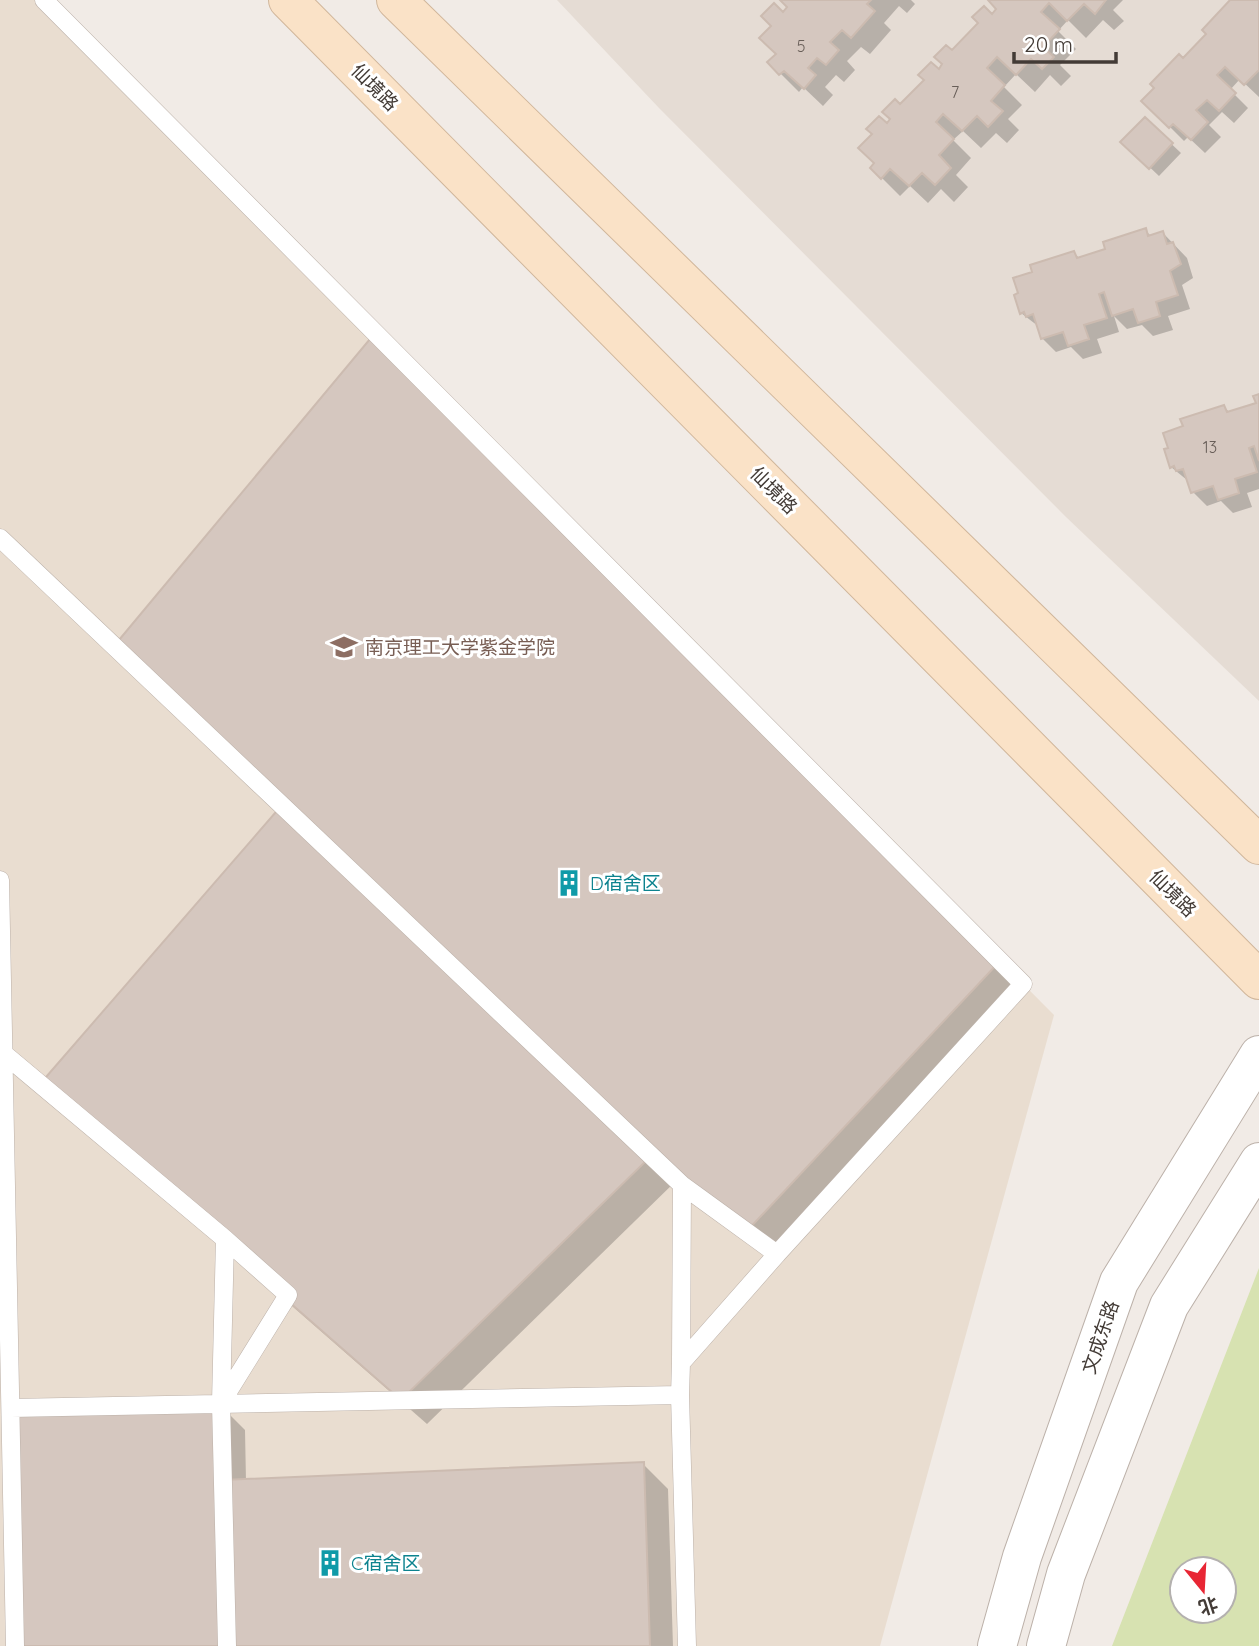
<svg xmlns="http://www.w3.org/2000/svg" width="1259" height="1646" font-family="Quicksand,'Noto Sans SC',sans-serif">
  <rect width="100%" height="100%" fill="#f1ebe6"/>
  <path fill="#e5dcd4" d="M 557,0 L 1259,0 L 1259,701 L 1066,517 L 659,108 Z"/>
  <path fill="#e9ddd0" d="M 0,0 L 44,0 L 1054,1015 L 880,1646 L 0,1646 Z"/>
  <path fill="#d7e2b1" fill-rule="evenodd" d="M 1259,1268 L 1259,1646 L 1112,1646 ZM 1182,1569 L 1224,1569 L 1224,1611 L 1182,1611 Z"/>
  <path fill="#0003" d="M 782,0 L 911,0 L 915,4 L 907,13 L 899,6 L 884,23 L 891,30 L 870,54 L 861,47 L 847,61 L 855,70 L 844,82 L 836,75 L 825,87 L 833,95 L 823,106 L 803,87 L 799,92 L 769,62 L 778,54 L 783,14 L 789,7 Z
    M 991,0 L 1123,0 L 1113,10 L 1124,21 L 1114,30 L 1103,20 L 1086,38 L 1068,20 L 1058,31 L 1076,49 L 1060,65 L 1071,76 L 1061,86 L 1050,75 L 1035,92 L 1016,74 L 1004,87 L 1022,105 L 1008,119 L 1019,130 L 1007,143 L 996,133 L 981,148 L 963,131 L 953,140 L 971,158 L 956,175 L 968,187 L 954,202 L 941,189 L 928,203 L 910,186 L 900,196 L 872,168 L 877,164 L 887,126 L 900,107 L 939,71 L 952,53 L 999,9 Z
    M 1241,0 L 1259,0 L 1259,97 L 1240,79 L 1230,90 L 1248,108 L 1234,123 L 1222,112 L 1209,125 L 1221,137 L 1205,153 L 1188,137 L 1184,141 L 1144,101 Z
    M 1145,119 L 1181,153 L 1159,176 L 1123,142 Z
    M 1145,230 L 1152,237 L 1163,233 L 1187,258 L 1193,278 L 1182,285 L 1190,309 L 1168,316 L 1173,330 L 1153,336 L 1142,325 L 1127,329 L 1114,316 L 1119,332 L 1097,339 L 1102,353 L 1083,359 L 1071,347 L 1056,352 L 1042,338 L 1038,326 L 1021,313 L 1035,273 L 1074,253 L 1080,259 L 1107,250 Z
    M 375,335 L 1024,987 L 772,1256 L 677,1180 L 427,1424 L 67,1109 L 283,806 Z
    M 1259,396 L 1259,489 L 1247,493 L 1252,507 L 1233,513 L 1221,501 L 1207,506 L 1193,492 L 1187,480 L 1171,467 L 1170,449 L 1185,427 L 1224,407 L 1230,413 L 1258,404 Z
    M 220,1405 L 245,1430 L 246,1481 L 643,1464 L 668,1489 L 673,1646 L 17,1646 Z"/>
  <path fill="#d5c7bf" stroke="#ccbbb0" stroke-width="2" d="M 780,0 L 871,0 L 867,4 L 875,11 L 851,38 L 842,30 L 830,42 L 839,50 L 826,65 L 817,58 L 808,68 L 816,75 L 804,89 L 784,71 L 779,75 L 767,62 L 776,54 L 759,38 L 771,26 L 761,16 L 774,3 L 783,12 L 787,7 Z
    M 1106,0 L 1095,14 L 1084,4 L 1067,21 L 1049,3 L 1041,12 L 1060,29 L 1043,47 L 1054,57 L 1042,69 L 1031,59 L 1016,75 L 997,57 L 987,68 L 1005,85 L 991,101 L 1003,111 L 988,127 L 977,116 L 962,131 L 943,114 L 936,122 L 954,139 L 939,155 L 951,168 L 935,185 L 922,173 L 909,186 L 890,169 L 881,179 L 870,168 L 874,163 L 858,148 L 872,134 L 866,129 L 879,116 L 887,123 L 890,119 L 882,112 L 895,99 L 900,104 L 924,80 L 918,75 L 931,62 L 939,69 L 942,64 L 934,57 L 946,45 L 952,50 L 978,23 L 972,17 L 984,6 L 992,14 L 996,9 L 988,0 Z
    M 1230,0 L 1259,0 L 1259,70 L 1244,85 L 1225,67 L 1217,75 L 1236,93 L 1219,111 L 1207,100 L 1196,110 L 1208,122 L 1191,140 L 1173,124 L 1169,128 L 1141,101 L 1154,88 L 1150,84 L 1179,54 L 1183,58 L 1206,34 L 1202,30 Z
    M 1145,117 L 1173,143 L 1149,169 L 1120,142 Z
    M 1146,228 L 1148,236 L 1163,231 L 1167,244 L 1173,242 L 1181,264 L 1170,271 L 1178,295 L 1156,302 L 1160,316 L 1138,323 L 1133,309 L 1112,316 L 1104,292 L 1099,294 L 1107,318 L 1084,325 L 1089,339 L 1068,346 L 1063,332 L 1041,339 L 1033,314 L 1026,317 L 1024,312 L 1020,314 L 1014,295 L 1018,293 L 1013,278 L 1032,272 L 1030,265 L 1074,251 L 1077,258 L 1105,249 L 1103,242 Z
    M 375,333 L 1000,961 L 746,1232 L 651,1156 L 401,1400 L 40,1084 L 282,805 L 114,646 Z
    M 1259,394 L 1259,461 L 1254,446 L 1249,448 L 1257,472 L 1235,479 L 1239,493 L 1218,500 L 1213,486 L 1191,493 L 1183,469 L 1176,471 L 1174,466 L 1170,468 L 1164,449 L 1168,448 L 1163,433 L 1183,426 L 1180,419 L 1224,405 L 1227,412 L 1256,403 L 1253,396 Z
    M 221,1403 L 223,1480 L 644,1462 L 650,1646 L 15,1646 L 11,1408 Z"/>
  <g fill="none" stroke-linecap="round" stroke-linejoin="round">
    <defs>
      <path id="service" d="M 0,538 L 682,1185 L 777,1254 L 1023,984 L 44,0
        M 0,880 L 15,1646
        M 3,1053 L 225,1239 L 221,1403 L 288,1295 L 225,1239
        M 682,1185 L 681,1363 L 777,1254
        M 680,1395 L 687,1646
        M 221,1403 L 227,1646
        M 11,1408 L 680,1395 L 681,1363"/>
      <path id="tertiary" d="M 997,1646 L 1022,1557 L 1119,1282 L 1259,1055
        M 1046,1646 L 1066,1574 L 1169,1306 L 1259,1162"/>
      <path id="secondary" d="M 288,0 L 1259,980
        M 396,0 L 1259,845"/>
    </defs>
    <use href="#service" stroke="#bcb1a9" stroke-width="19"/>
    <use href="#tertiary" stroke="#bcb1a9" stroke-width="40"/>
    <use href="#secondary" stroke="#d0b69b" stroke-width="40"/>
    <use href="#service" stroke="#fff" stroke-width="18"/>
    <use href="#tertiary" stroke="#fff" stroke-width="38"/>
    <use href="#secondary" stroke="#fae2c7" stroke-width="38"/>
  </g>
  <defs>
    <symbol id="university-bare" viewBox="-9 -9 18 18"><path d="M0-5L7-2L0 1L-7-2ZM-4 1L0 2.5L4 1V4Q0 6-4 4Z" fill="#8d6e63" stroke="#fff" stroke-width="2.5" paint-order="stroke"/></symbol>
    <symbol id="building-bare" viewBox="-9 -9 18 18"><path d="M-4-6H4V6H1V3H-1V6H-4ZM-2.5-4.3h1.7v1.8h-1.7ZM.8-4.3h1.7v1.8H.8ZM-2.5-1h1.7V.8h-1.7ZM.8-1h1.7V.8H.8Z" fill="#0f9aa8" stroke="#fff" stroke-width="2.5" paint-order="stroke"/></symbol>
  </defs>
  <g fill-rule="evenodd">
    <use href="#university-bare" x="325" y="628" width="38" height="38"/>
    <use href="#building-bare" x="550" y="864" width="38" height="38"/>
    <use href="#building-bare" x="311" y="1544" width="38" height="38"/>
  </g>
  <g text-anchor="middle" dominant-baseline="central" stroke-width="6" stroke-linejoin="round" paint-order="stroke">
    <g font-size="16" fill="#685e58">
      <text x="801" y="46">5</text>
      <text x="955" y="92">7</text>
      <text x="1210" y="447">13</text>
    </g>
    <g font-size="19" fill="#433b36" stroke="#fff">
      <text transform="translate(375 87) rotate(45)">仙境路</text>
      <text transform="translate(774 490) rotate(45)">仙境路</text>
      <text transform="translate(1173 893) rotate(45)">仙境路</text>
      <text transform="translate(1100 1337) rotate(-71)">文成东路</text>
    </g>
    <g font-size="19" fill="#785e54" stroke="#fff" text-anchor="start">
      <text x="365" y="647">南京理工大学紫金学院</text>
    </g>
    <g font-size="19" fill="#0d838f" stroke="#fff" text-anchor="start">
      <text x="590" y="883">D宿舍区</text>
      <text x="351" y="1563">C宿舍区</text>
    </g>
  </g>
  <g transform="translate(1203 1590) rotate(162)"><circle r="33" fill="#ffffff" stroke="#b4b1af" stroke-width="2"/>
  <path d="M0-5L12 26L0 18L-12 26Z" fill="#e82634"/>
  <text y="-10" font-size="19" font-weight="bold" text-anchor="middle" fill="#433b36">北</text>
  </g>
  <path d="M1014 52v10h102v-10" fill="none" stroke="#433b36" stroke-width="3.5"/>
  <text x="1024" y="52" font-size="21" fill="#433b36" stroke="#ffffff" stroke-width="5" paint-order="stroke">20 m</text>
</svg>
